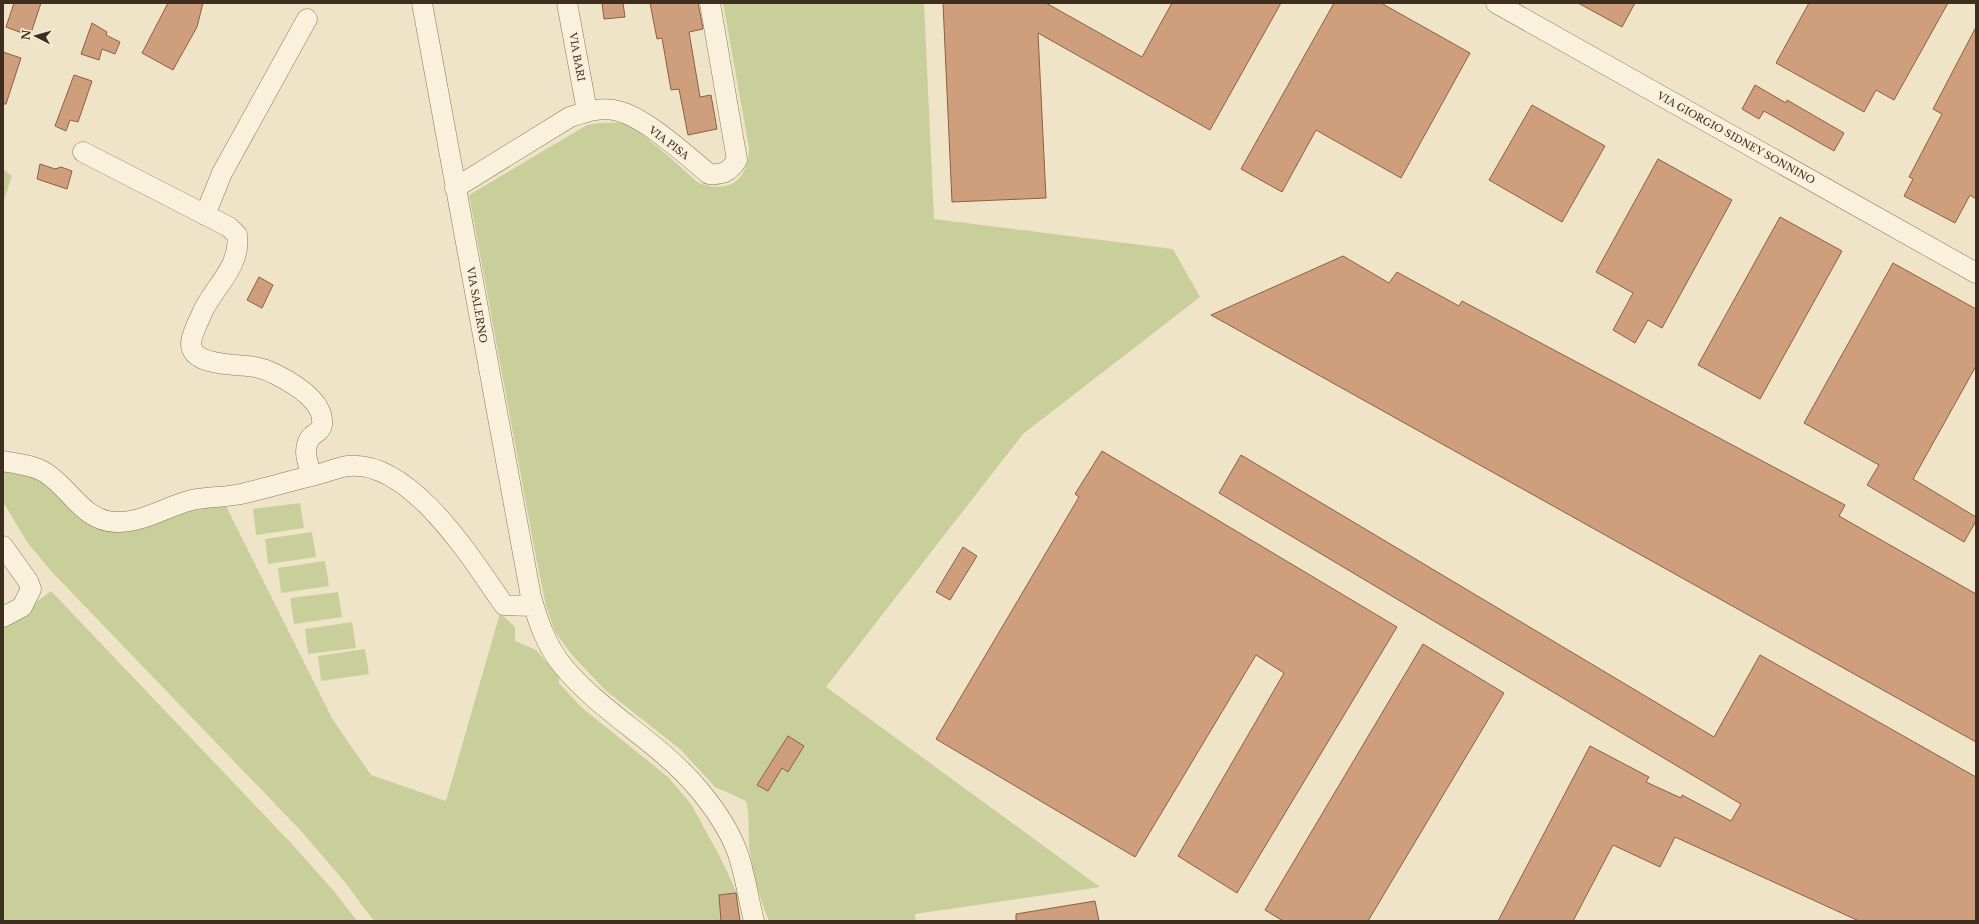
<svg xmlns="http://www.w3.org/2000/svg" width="1979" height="924" font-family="'Libre Baskerville',serif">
  <rect width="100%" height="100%" fill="#f0e4c8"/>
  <path fill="#c9cf9b" d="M 723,3 L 924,3 L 934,219 L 1173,249 L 1200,297 L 1023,434 L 826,687 L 1100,887 L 915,914 L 916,921 L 769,921 C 759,897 752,871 749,845 C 748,830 750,816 746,801 L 715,787 L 680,749 L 605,690 L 572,655 L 555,632 L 546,606 L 535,552 L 469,195 L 587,125 C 599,123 613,121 624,124 C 640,128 684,171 699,183 C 730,194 748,180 749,148 Z
    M 3,169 L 12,176 L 3,203 Z
    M 3,466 L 42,476 L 79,513 L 161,516 L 224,502 L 333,720 L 371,775 L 446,801 L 500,613 L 515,627 L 515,641 L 536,650 L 559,676 L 559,683 L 581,707 L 668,777 L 691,804 L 720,857 L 737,893 L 740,921 L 374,921 L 344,881 L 301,831 L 51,571 L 27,542 L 3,502 Z
    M 300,503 L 304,528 L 256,535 L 253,509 Z
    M 312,532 L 316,557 L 268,564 L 265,539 Z
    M 325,561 L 329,586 L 281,593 L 278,568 Z
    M 51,591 L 291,843 L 333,890 L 357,921 L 3,921 L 3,627 Z
    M 338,592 L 342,617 L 294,624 L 290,598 Z
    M 352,622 L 356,648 L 308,654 L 305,629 Z
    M 365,649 L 369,674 L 321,681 L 318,656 Z"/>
  <path fill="#cf9f7d" stroke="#8d5f41" d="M 14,3 L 41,3 L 30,36 L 6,27 Z
    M 168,3 L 203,3 L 197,27 L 173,70 L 142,53 Z
    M 602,3 L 623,3 L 625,17 L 604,19 Z
    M 650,3 L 698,3 L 703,29 L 689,32 L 700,97 L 711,95 L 717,129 L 688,135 L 679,89 L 671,90 L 662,38 L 657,39 Z
    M 943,3 L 1046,3 L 1142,57 L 1172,3 L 1281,3 L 1210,130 L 1038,33 L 1046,198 L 952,202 Z
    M 1334,3 L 1381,3 L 1470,53 L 1401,178 L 1316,130 L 1282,192 L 1241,169 Z
    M 1578,3 L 1635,3 L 1622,27 Z
    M 1809,3 L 1948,3 L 1894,100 L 1876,90 L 1864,112 L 1776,63 Z
    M 92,23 L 107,32 L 106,35 L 120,42 L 115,54 L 102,49 L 99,60 L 81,54 Z
    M 1976,27 L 1976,199 L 1970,195 L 1955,223 L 1904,196 L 1913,179 L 1909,177 L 1942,114 L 1933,109 Z
    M 3,52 L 21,58 L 6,104 L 3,104 Z
    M 74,75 L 92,81 L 78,122 L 70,120 L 66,131 L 55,126 Z
    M 1755,85 L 1786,103 L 1787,100 L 1844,133 L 1834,151 L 1764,111 L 1759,119 L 1742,109 Z
    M 1532,105 L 1605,146 L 1562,222 L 1489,180 Z
    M 1658,159 L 1732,200 L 1662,328 L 1648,320 L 1635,343 L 1613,330 L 1633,293 L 1596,272 Z
    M 40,164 L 55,169 L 61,167 L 72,171 L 67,189 L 37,179 Z
    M 1780,217 L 1842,251 L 1760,399 L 1698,365 Z
    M 1343,256 L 1389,283 L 1397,272 L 1459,306 L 1462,301 L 1845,505 L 1839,516 L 1976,594 L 1976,742 L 1211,315 Z
    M 1893,263 L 1976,309 L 1976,366 L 1913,479 L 1976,517 L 1976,521 L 1964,542 L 1867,485 L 1879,465 L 1804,423 Z
    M 259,277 L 273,285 L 262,308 L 247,300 Z
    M 1102,451 L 1397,627 L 1237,893 L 1178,856 L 1284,673 L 1256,655 L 1135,857 L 936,739 L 1079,497 L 1075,494 Z
    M 1241,455 L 1714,737 L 1760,655 L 1976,777 L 1976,921 L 1859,921 L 1675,837 L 1660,867 L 1613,845 L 1573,921 L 1498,921 L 1590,746 L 1649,777 L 1646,782 L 1681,798 L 1682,795 L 1731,821 L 1741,804 L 1219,493 Z
    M 963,547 L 977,556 L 950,600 L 936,592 Z
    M 1423,644 L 1504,693 L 1368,921 L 1283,921 L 1265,910 Z
    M 788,736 L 804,746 L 788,772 L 782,768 L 768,791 L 757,785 Z
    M 736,893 L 740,921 L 721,921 L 719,895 Z
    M 1095,901 L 1099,921 L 1016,921 L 1016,914 Z"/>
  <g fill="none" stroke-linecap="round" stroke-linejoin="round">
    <defs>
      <path id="minor" d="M 422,3 L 531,597 C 538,621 546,645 562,665 C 601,713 660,742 700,791 C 714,808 729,830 737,851 C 745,873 748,898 754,921
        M 567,3 L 587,111
        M 1496,3 L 1976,273
        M 83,152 L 229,227 L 237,235 C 241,261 221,281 208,302 C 203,309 201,317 197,324 C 195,330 191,337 191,344 C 192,367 239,364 255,367 C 261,368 269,371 275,374 C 293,383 325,401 322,425 C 321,432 314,433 310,438 C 302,450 308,464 312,475
        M 455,188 L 570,117 C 585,112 602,106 618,111 C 645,117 687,156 709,174 C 723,175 729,172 737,160 L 710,3
        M 205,215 L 222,173 L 307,19
        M 3,461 C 17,464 34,465 46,473 C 71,489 83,521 116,522 C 143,523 167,506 192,500 C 209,496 228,498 245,493 C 270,487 294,480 319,474 C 328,472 338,467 348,466 C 411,459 473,561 504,605 L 533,606
        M 3,546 L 28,581 L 31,589 L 22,607 L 3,617"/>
    </defs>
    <use href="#minor" stroke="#8d765c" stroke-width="21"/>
    <use href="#minor" stroke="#faf1dc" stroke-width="20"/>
  </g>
  <g text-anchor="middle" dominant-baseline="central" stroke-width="3" stroke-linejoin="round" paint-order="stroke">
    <g font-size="10" fill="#3d2e20" stroke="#f7eed8">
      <text transform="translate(577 57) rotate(80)">VIA BARI</text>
      <text transform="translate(1736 138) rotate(29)">VIA GIORGIO SIDNEY SONNINO</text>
      <text transform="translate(669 143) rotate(37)">VIA PISA</text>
      <text transform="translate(477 305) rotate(80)">VIA SALERNO</text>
    </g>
  </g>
  <rect width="1979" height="924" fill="none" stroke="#3d2e20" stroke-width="8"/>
  <g transform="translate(36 36) rotate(276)" stroke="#f7eed8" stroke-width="3" paint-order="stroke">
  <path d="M0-3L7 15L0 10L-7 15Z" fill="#3d2e20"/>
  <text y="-6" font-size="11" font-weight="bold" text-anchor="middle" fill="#3d2e20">N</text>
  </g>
</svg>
